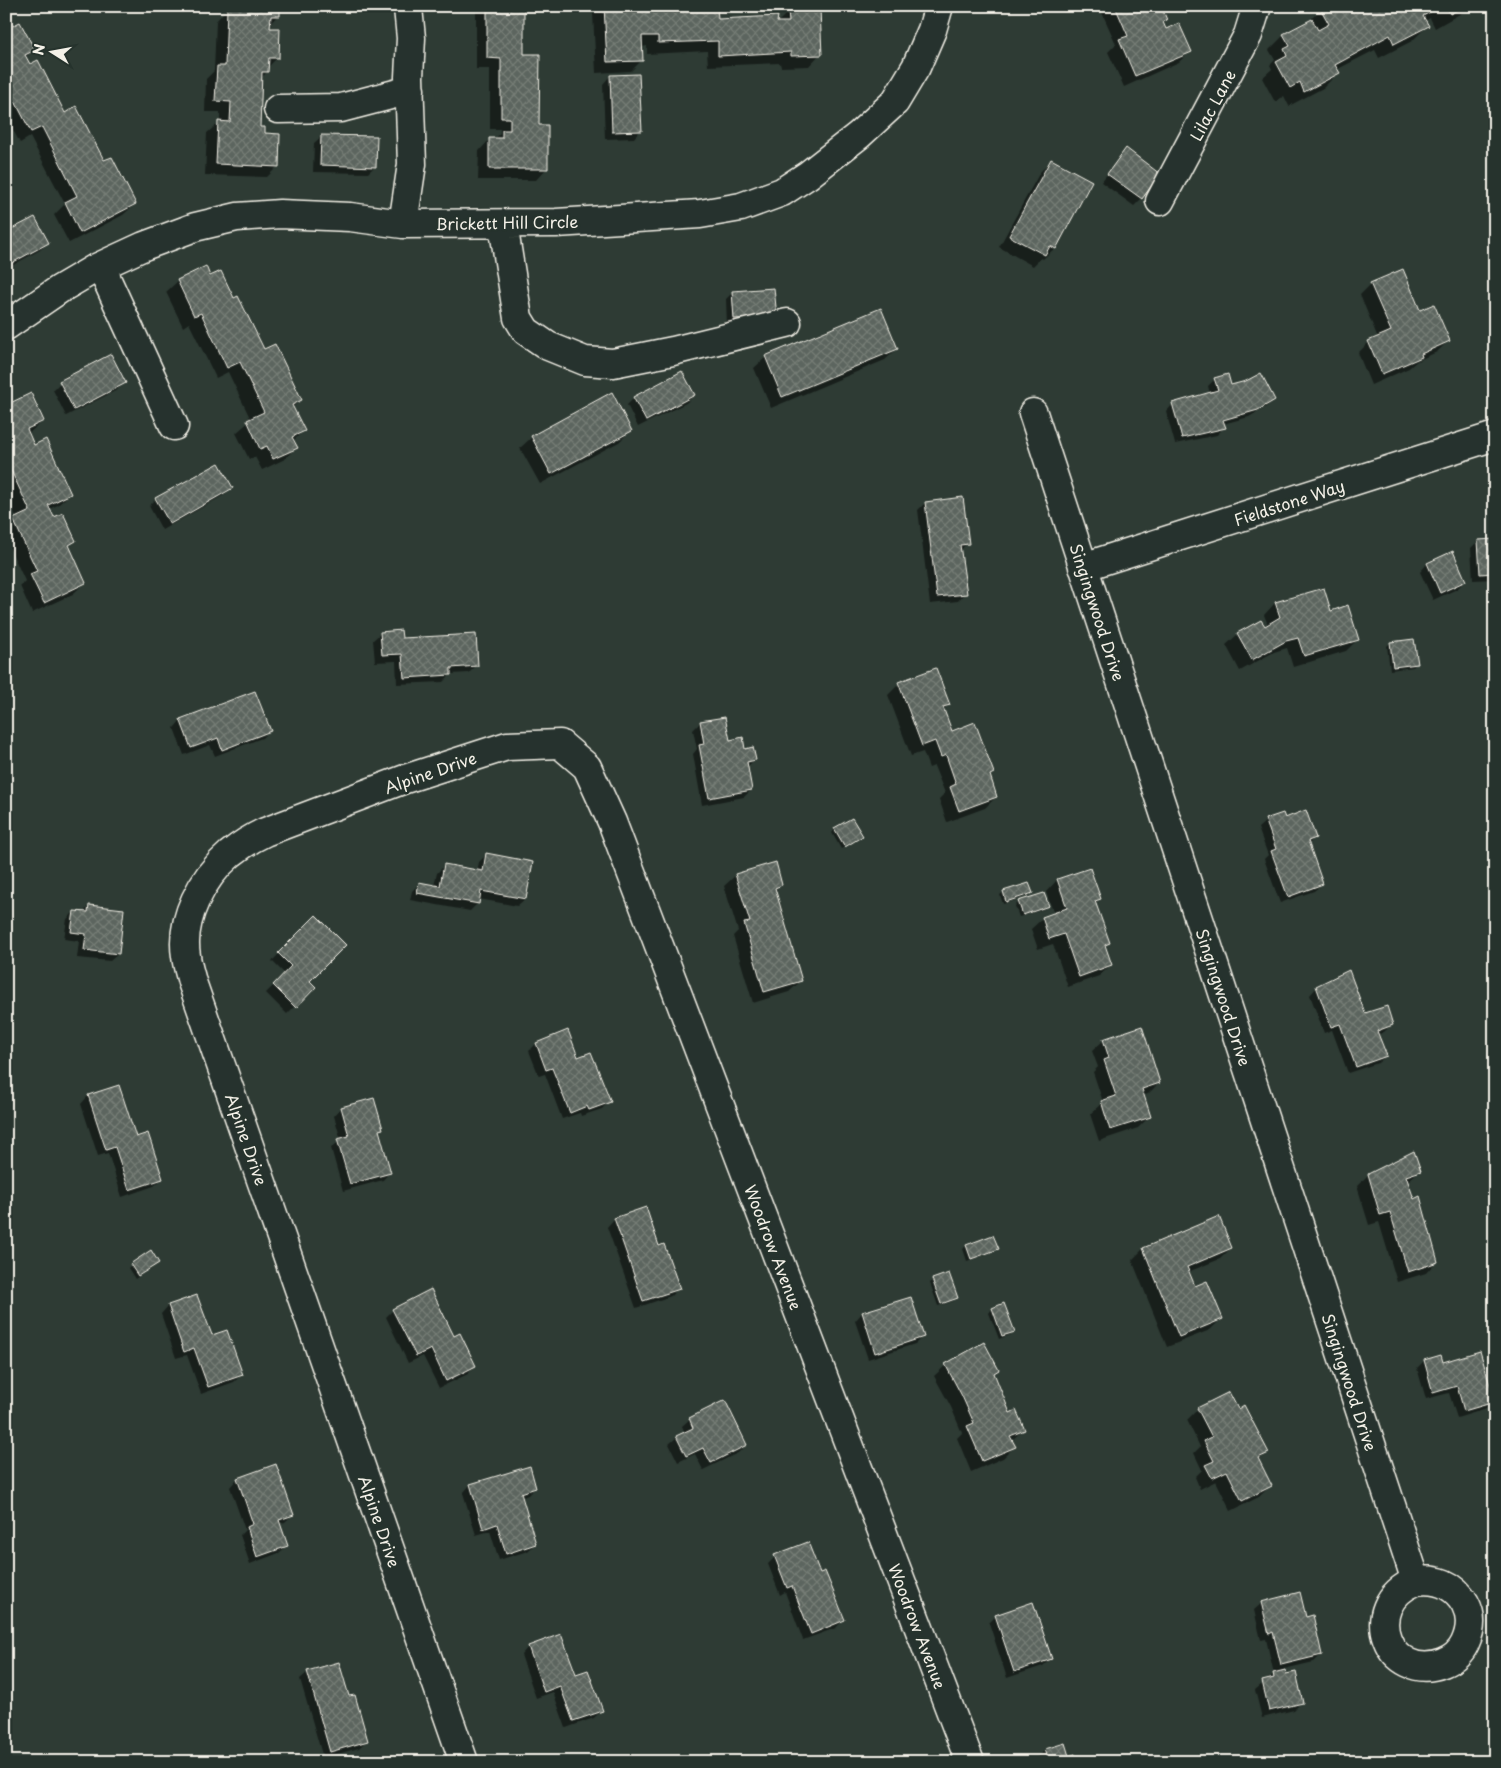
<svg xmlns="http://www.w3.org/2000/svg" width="1501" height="1768" font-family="'Playpen Sans',sans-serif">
  <defs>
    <pattern id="building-cross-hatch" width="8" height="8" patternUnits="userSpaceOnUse" patternTransform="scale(1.25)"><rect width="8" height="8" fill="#5c655e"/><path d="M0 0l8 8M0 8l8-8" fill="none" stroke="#747c75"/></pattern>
  </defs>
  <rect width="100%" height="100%" fill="#2e3b34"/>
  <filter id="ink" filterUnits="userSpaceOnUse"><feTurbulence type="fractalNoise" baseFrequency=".02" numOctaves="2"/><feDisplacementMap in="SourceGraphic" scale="10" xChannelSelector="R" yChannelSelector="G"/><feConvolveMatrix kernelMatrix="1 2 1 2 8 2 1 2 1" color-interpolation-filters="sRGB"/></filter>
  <g filter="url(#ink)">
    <path fill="#0007" d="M 231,6 L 280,6 L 278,15 L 269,25 L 277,58 L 267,68 L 267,72 L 261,78 L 259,128 L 264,134 L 278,166 L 267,177 L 205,175 L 207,133 L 220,122 L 220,112 L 205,112 L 206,79 L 214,71 L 216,21 L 227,9 L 231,9 Z
      M 476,6 L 523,6 L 523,55 L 547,168 L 536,180 L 478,180 L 479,151 L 490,139 L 494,139 L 500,134 L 500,129 L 490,129 L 490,69 L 476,69 Z
      M 601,6 L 645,6 L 646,13 L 650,13 L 657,6 L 716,6 L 717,20 L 776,24 L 788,12 L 820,54 L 809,66 L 781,67 L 780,63 L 708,66 L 707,51 L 647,54 L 647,46 L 642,47 L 642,60 L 631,71 L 596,73 L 593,14 Z
      M 1099,6 L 1169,6 L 1163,13 L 1166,20 L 1162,24 L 1165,30 L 1190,51 L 1179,62 L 1124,87 L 1108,52 L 1116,44 Z
      M 1326,6 L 1474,6 L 1435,28 L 1430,18 L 1425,21 L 1427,26 L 1412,41 L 1379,58 L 1375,50 L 1336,70 L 1338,73 L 1323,88 L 1289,106 L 1284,96 L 1275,102 L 1262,78 L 1272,69 L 1270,65 L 1275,60 L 1269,50 L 1284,35 L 1308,22 L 1321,9 Z
      M 6,30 L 33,50 L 25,58 L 64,114 L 104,162 L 135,204 L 123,215 L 69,243 L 54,215 L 65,204 L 30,137 L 20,143 L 6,117 Z
      M 610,76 L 641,130 L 634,138 L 605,139 L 603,84 Z
      M 322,136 L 375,166 L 368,173 L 313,172 L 314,143 Z
      M 1126,150 L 1159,174 L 1141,199 L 1134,206 L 1101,182 Z
      M 1051,161 L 1055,248 L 1043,259 L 1041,258 L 1033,266 L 999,247 L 1040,172 Z
      M 6,234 L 48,243 L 40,250 L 6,269 Z
      M 209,278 L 233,299 L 263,351 L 301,399 L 292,408 L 303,431 L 293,441 L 296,447 L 285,459 L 262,470 L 255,457 L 249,459 L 236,433 L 251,420 L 228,372 L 216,378 L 189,323 L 183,327 L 166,292 L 178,281 Z
      M 1371,284 L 1420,312 L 1448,341 L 1437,352 L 1417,361 L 1409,368 L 1371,385 L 1358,353 L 1369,342 L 1378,338 L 1360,295 Z
      M 733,292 L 768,324 L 727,326 L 726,299 Z
      M 897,349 L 885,360 L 771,408 L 754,368 L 766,357 Z
      M 1215,379 L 1230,387 L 1273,400 L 1266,407 L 1249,417 L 1223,424 L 1224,427 L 1217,435 L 1175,444 L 1166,412 L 1173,404 L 1210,394 L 1208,386 Z
      M 124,382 L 117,390 L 66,416 L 53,390 L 60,383 Z
      M 694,395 L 686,403 L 638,427 L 627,405 L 634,398 Z
      M 6,406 L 43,421 L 28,434 L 33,446 L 70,494 L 58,505 L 49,509 L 53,519 L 74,541 L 68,547 L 84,583 L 73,594 L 32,613 L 20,586 L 25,581 L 6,540 L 6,528 L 17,519 L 6,495 Z
      M 631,430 L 619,442 L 540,484 L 520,448 L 532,437 Z
      M 231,488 L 224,495 L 162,530 L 149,506 L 156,499 Z
      M 925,503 L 967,543 L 960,551 L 965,593 L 958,601 L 930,604 L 918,510 Z
      M 1495,540 L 1495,579 L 1473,580 L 1471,548 L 1478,541 Z
      M 1452,553 L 1465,581 L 1457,589 L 1433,600 L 1420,572 L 1427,564 Z
      M 1275,603 L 1330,612 L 1357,640 L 1346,651 L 1293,667 L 1287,648 L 1274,652 L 1240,671 L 1226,645 L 1238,634 L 1268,625 L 1264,615 Z
      M 381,633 L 401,640 L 476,666 L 469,673 L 451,674 L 443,682 L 397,684 L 396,661 L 375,662 L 373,640 Z
      M 1390,643 L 1416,664 L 1413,667 L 1390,670 L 1387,646 Z
      M 899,684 L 948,705 L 943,710 L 951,732 L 993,773 L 989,777 L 996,797 L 985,808 L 947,822 L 939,799 L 945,793 L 934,766 L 929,768 L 923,752 L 911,756 L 888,695 Z
      M 181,720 L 269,731 L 262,738 L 215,756 L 210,745 L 184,755 L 174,728 Z
      M 701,722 L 744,750 L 754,760 L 747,767 L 751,790 L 744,797 L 702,805 L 693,754 L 697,749 L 693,730 Z
      M 1266,821 L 1314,838 L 1308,845 L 1322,884 L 1314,891 L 1280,903 L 1264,859 L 1268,855 L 1258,828 Z
      M 835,829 L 862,836 L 841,849 L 832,833 Z
      M 486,855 L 525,899 L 517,906 L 479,899 L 478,903 L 470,911 L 410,900 L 412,891 L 419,884 L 434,886 L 437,873 L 444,866 L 477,872 L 479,862 Z
      M 736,875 L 781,885 L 775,891 L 801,981 L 789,992 L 753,1003 L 733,936 L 738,931 L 724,886 Z
      M 1057,880 L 1100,898 L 1095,904 L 1108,943 L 1104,947 L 1111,965 L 1099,976 L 1068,987 L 1053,944 L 1038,949 L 1031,929 L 1043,918 L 1054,914 L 1046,892 Z
      M 1004,892 L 1031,893 L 1028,896 L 1003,904 L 1000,895 Z
      M 1019,902 L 1047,906 L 1044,909 L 1019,917 L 1015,906 Z
      M 89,906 L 123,910 L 118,954 L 110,961 L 77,958 L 79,941 L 64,939 L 67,919 L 74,912 L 83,913 Z
      M 316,917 L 308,981 L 314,987 L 287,1014 L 266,993 L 285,974 L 272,961 Z
      M 1317,987 L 1364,1014 L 1392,1024 L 1384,1032 L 1377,1035 L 1386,1056 L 1378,1063 L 1348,1073 L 1332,1030 L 1324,1033 L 1310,995 Z
      M 1104,1040 L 1159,1083 L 1148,1094 L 1142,1096 L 1149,1117 L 1138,1128 L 1099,1141 L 1090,1114 L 1103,1102 L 1093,1072 L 1098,1067 L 1092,1051 Z
      M 536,1044 L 577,1059 L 609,1101 L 602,1109 L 581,1116 L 580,1113 L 562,1119 L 545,1074 L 539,1076 L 529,1051 Z
      M 118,1086 L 135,1139 L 162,1179 L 154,1186 L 122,1197 L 108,1153 L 98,1156 L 81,1104 L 88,1096 Z
      M 373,1099 L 382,1129 L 378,1132 L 390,1172 L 383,1180 L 343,1191 L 331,1148 L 341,1140 L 334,1116 L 341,1108 Z
      M 1420,1170 L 1407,1182 L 1437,1261 L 1426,1273 L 1397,1282 L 1379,1222 L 1369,1225 L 1357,1186 L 1368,1175 Z
      M 646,1209 L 659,1247 L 678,1288 L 671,1296 L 636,1308 L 607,1227 L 614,1219 Z
      M 966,1246 L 997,1248 L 994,1252 L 967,1261 L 963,1249 Z
      M 1231,1248 L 1220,1259 L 1188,1272 L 1194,1287 L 1221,1319 L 1210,1330 L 1167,1347 L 1132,1260 L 1143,1249 Z
      M 158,1263 L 135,1279 L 128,1268 L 131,1265 Z
      M 933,1280 L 956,1297 L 953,1301 L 938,1306 L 930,1283 Z
      M 197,1296 L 211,1337 L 241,1375 L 234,1382 L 201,1394 L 187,1355 L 176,1358 L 161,1314 L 168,1306 Z
      M 1003,1305 L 1014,1331 L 1010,1335 L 999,1339 L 989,1313 L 992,1309 Z
      M 393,1310 L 453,1338 L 475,1366 L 468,1374 L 439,1388 L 423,1356 L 408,1363 L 386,1317 Z
      M 862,1313 L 922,1337 L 915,1344 L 868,1359 L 855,1321 Z
      M 1440,1357 L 1442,1363 L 1493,1402 L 1486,1409 L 1457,1418 L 1449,1393 L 1426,1399 L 1417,1368 L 1424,1361 Z
      M 946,1365 L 998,1369 L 993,1374 L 1010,1414 L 1024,1429 L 1011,1441 L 1014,1447 L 1003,1458 L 971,1472 L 957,1438 L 962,1433 L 951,1407 L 934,1376 Z
      M 1198,1409 L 1237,1411 L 1267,1452 L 1258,1461 L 1271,1485 L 1259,1497 L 1231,1511 L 1216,1481 L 1200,1489 L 1195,1477 L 1202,1470 L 1194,1453 L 1200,1447 L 1187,1420 Z
      M 690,1419 L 746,1445 L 738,1453 L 703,1470 L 695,1454 L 678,1462 L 669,1444 L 677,1437 L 685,1433 L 682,1426 Z
      M 275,1466 L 292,1515 L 285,1522 L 279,1524 L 287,1546 L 279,1553 L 250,1564 L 240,1535 L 245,1530 L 230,1487 L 237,1479 Z
      M 470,1485 L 535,1488 L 528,1495 L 521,1498 L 535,1544 L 528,1551 L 499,1560 L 490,1531 L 476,1535 L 463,1493 Z
      M 775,1557 L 843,1620 L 836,1628 L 803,1640 L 785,1592 L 780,1595 L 768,1564 Z
      M 1262,1603 L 1305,1618 L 1321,1655 L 1314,1662 L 1284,1669 L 1285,1676 L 1302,1702 L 1294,1710 L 1262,1718 L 1255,1690 L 1274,1674 L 1266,1639 L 1261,1640 L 1254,1610 Z
      M 996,1616 L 1050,1659 L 1043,1666 L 1007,1678 L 989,1623 Z
      M 560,1636 L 575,1676 L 602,1710 L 594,1718 L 566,1728 L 553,1692 L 536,1698 L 521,1655 L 528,1647 Z
      M 308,1672 L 348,1698 L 366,1741 L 359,1748 L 323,1758 L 300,1679 Z
      M 1045,1750 L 1068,1757 L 1076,1762 L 1039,1762 L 1038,1757 Z"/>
    <path fill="url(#building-cross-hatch)" stroke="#f4f1e8" d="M 242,6 L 280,6 L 280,16 L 271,16 L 270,28 L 280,28 L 279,58 L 269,58 L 268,72 L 262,72 L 260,127 L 265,127 L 265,133 L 280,134 L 279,167 L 216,164 L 218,121 L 230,122 L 231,102 L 215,101 L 217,66 L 225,66 L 227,8 L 242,8 Z
      M 487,6 L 524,6 L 524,54 L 540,54 L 539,125 L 548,125 L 548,169 L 489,169 L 489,138 L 502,138 L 502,130 L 510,130 L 510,118 L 501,118 L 501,59 L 487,58 Z
      M 604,6 L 646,6 L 647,12 L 657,11 L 657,6 L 717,6 L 718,19 L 778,16 L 777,22 L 789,22 L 788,11 L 820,9 L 822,55 L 791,56 L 791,52 L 718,56 L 718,41 L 658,43 L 658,36 L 642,36 L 643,61 L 607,62 Z
      M 1115,6 L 1166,6 L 1162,8 L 1167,20 L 1163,22 L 1166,29 L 1179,23 L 1192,52 L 1135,76 L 1119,39 L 1128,36 Z
      M 1323,6 L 1441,6 L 1423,16 L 1429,26 L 1394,44 L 1390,35 L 1335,65 L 1340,73 L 1304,92 L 1300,82 L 1290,88 L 1276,62 L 1287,56 L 1284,49 L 1290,46 L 1283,34 L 1312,19 L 1318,30 L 1329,24 L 1320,8 Z
      M 1446,6 L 1465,6 L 1450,14 Z
      M 20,22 L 35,50 L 25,55 L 30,64 L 38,60 L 65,113 L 76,106 L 104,160 L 112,157 L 136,204 L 80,233 L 65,202 L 77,196 L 42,127 L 31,132 L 6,84 L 6,29 Z
      M 639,74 L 642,131 L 612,132 L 610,75 Z
      M 321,135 L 377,136 L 376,167 L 320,165 Z
      M 1126,148 L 1160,174 L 1142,199 L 1107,174 Z
      M 1051,159 L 1092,181 L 1056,249 L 1050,246 L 1045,255 L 1009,236 Z
      M 35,217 L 49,243 L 6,266 L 6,232 Z
      M 206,266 L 210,276 L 221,271 L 234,298 L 238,296 L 264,349 L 275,344 L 302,400 L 292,405 L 305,431 L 292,437 L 298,448 L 273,459 L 267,446 L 260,449 L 247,420 L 264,412 L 240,362 L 227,368 L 201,313 L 194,316 L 177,280 Z
      M 1403,269 L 1420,310 L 1434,304 L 1450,341 L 1421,354 L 1422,357 L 1382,374 L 1368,341 L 1391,331 L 1370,283 Z
      M 774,288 L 777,317 L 734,319 L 732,291 Z
      M 881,308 L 898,349 L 782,397 L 765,356 Z
      M 111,354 L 126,383 L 74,410 L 59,381 Z
      M 682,371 L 695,395 L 646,421 L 633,397 Z
      M 1261,373 L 1275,400 L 1258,410 L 1223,420 L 1226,428 L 1182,438 L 1172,403 L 1218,390 L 1214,378 L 1228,374 L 1231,385 L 1246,381 Z
      M 612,392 L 632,431 L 551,474 L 531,436 Z
      M 31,393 L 44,421 L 27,429 L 34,445 L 46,439 L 71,494 L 48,505 L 54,517 L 63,513 L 76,541 L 69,545 L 86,583 L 44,603 L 30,574 L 37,571 L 13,519 L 30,511 L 6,460 L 6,405 Z
      M 219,463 L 233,488 L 170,524 L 155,498 Z
      M 963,497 L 969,544 L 960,545 L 967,594 L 937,597 L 925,502 Z
      M 1495,539 L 1495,573 L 1480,574 L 1478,540 Z
      M 1453,551 L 1466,581 L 1440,593 L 1427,563 Z
      M 1324,588 L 1331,611 L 1348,605 L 1359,640 L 1304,656 L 1298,638 L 1286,641 L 1252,660 L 1237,633 L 1261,620 L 1265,626 L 1280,617 L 1275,602 Z
      M 401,630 L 402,638 L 476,634 L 478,666 L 451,668 L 451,675 L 404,678 L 402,654 L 382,655 L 380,632 Z
      M 1414,639 L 1418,664 L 1393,667 L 1390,642 Z
      M 936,668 L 950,705 L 943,707 L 952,731 L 975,722 L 994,773 L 990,775 L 997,797 L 959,811 L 950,787 L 956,784 L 946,755 L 941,757 L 935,741 L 922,746 L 898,682 Z
      M 255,691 L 271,731 L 222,750 L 218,738 L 191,748 L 180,719 Z
      M 725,717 L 730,740 L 743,737 L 745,749 L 753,747 L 756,760 L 747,762 L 752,790 L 709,798 L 699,745 L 704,744 L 700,721 Z
      M 1306,810 L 1316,838 L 1308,841 L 1323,884 L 1288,897 L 1271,851 L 1276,849 L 1265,819 L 1283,813 L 1285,818 Z
      M 852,818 L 863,836 L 845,847 L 834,828 Z
      M 486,853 L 533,862 L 526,899 L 481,891 L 479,904 L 417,893 L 419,882 L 440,886 L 444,864 L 483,871 Z
      M 776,862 L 782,885 L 775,888 L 802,981 L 764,992 L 744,923 L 750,922 L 735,874 Z
      M 1090,868 L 1101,899 L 1095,901 L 1110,943 L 1105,945 L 1112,965 L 1079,977 L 1064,934 L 1049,939 L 1042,917 L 1067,908 L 1057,879 Z
      M 1029,883 L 1033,893 L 1006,902 L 1003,891 Z
      M 1044,893 L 1049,906 L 1023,915 L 1018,901 Z
      M 89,905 L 124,909 L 119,954 L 84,950 L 86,934 L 71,932 L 74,911 L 88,912 Z
      M 316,915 L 346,945 L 310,981 L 316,987 L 296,1008 L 273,985 L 291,966 L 278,953 Z
      M 1349,970 L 1365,1013 L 1387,1006 L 1393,1025 L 1377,1031 L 1387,1056 L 1356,1067 L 1340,1024 L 1331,1027 L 1316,986 Z
      M 1142,1026 L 1160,1083 L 1142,1089 L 1151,1117 L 1110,1130 L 1101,1101 L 1116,1096 L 1104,1060 L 1109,1058 L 1103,1039 Z
      M 568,1030 L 578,1057 L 591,1052 L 611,1102 L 589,1110 L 587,1106 L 570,1113 L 552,1068 L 546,1070 L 536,1043 Z
      M 119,1085 L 136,1137 L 148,1133 L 163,1179 L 129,1190 L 115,1147 L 106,1150 L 88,1095 Z
      M 374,1098 L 383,1129 L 379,1130 L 391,1173 L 350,1184 L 337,1139 L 349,1136 L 341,1107 Z
      M 1414,1151 L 1421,1171 L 1406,1176 L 1414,1199 L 1420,1196 L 1438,1262 L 1408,1272 L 1390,1212 L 1380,1215 L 1368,1174 Z
      M 646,1207 L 659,1246 L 664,1244 L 680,1289 L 643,1301 L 614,1218 Z
      M 1219,1216 L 1232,1248 L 1187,1267 L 1195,1286 L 1207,1281 L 1223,1319 L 1179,1337 L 1143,1248 Z
      M 993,1235 L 999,1249 L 971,1259 L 966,1245 Z
      M 151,1250 L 159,1263 L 138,1276 L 130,1264 Z
      M 949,1273 L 958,1298 L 941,1304 L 932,1279 Z
      M 431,1289 L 454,1336 L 460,1333 L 476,1366 L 446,1381 L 431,1349 L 416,1356 L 392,1309 Z
      M 197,1295 L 212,1335 L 227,1330 L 243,1375 L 208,1387 L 194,1348 L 184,1352 L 168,1305 Z
      M 911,1297 L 924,1337 L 875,1353 L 862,1312 Z
      M 1004,1303 L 1015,1332 L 1002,1336 L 992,1308 Z
      M 984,1342 L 999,1370 L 994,1373 L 1010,1413 L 1016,1410 L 1025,1430 L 1010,1436 L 1016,1447 L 982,1461 L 967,1426 L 974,1423 L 962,1396 L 945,1364 Z
      M 1480,1351 L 1495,1402 L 1464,1411 L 1457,1386 L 1433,1393 L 1424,1360 L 1441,1355 L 1443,1362 Z
      M 1229,1392 L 1238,1409 L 1244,1405 L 1269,1453 L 1258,1458 L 1272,1486 L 1242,1501 L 1227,1471 L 1212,1478 L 1205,1465 L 1214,1461 L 1204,1441 L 1212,1437 L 1197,1408 Z
      M 725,1400 L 747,1445 L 711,1463 L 703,1448 L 686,1456 L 676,1436 L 693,1428 L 689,1418 Z
      M 276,1464 L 294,1515 L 279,1520 L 288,1546 L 257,1557 L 247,1527 L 253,1524 L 237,1478 Z
      M 530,1466 L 536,1488 L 521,1493 L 536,1544 L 506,1554 L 497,1524 L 483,1529 L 470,1484 Z
      M 808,1542 L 820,1573 L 825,1571 L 845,1620 L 811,1634 L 792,1586 L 787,1588 L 774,1555 Z
      M 1300,1592 L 1306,1617 L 1313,1615 L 1322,1655 L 1281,1665 L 1273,1632 L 1269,1634 L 1261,1602 Z
      M 1033,1602 L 1052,1659 L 1014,1672 L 995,1615 Z
      M 561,1634 L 576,1674 L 588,1670 L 603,1711 L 573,1721 L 560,1686 L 544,1692 L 528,1646 Z
      M 339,1662 L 349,1696 L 355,1695 L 368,1741 L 330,1752 L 307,1671 Z
      M 1285,1670 L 1286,1674 L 1296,1672 L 1303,1703 L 1269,1711 L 1262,1681 L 1274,1678 L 1273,1673 Z
      M 1065,1743 L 1069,1756 L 1075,1754 L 1078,1762 L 1049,1762 L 1045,1749 Z"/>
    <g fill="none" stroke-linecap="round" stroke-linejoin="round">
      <defs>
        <path id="minor" d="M 278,109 L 341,108 L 410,90
          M 1160,201 L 1248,35 L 1257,6
          M 403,224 L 412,164 L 409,77 L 411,38 L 408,8
          M 503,224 L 518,318 L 526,331 L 548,346 L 585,361 L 613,363 L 673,351 L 787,323
          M 101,267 L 174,426
          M 6,326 L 60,289 L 94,269 L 144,246 L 195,227 L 237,217 L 280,214 L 350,217 L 403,224 L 556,223 L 700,214 L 741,207 L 782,192 L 808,175 L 859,135 L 895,102 L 916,67 L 932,30 L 939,6
          M 1033,413 L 1416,1581 C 1356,1606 1390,1684 1443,1663 C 1453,1659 1461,1652 1465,1643 C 1471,1630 1472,1616 1465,1603 C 1454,1584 1436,1578 1416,1581
          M 1083,567 L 1495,436
          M 464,1762 L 192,982 C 190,974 187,965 186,956 C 180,919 202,878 230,854 C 241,845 252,838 265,832 L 405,779 L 507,746 L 560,744 L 587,767 L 612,822 L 970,1762"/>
      </defs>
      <use href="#minor" stroke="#f4f1e8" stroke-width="31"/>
      <use href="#minor" stroke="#26332d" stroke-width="28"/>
    </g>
  </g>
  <g text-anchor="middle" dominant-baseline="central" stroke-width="5" stroke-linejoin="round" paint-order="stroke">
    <g font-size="16" fill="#f4f1e8" stroke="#26332d">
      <text transform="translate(1212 105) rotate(-62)">Lilac Lane</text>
      <text transform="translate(507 222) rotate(-1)">Brickett Hill Circle</text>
      <text transform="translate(1289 502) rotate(-18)">Fieldstone Way</text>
      <text transform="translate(1098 612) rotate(72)">Singingwood Drive</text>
      <text transform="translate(430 772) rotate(-19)">Alpine Drive</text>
      <text transform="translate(1224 997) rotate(72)">Singingwood Drive</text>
      <text transform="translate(247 1139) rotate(71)">Alpine Drive</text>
      <text transform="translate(774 1247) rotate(69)">Woodrow Avenue</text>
      <text transform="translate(1350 1382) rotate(72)">Singingwood Drive</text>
      <text transform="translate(380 1521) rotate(71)">Alpine Drive</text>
      <text transform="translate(918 1626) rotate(69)">Woodrow Avenue</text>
    </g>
  </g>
  <rect width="1501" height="1768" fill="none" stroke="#26332d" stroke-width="25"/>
  <rect x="12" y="12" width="1476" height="1743" fill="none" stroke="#f4f1e8" stroke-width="2" filter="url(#ink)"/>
  <g transform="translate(52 52) rotate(281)" stroke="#26332d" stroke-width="4" paint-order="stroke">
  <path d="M0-4L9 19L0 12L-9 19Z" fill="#f4f1e8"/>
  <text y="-8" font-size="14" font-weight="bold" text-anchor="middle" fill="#f4f1e8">N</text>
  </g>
</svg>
